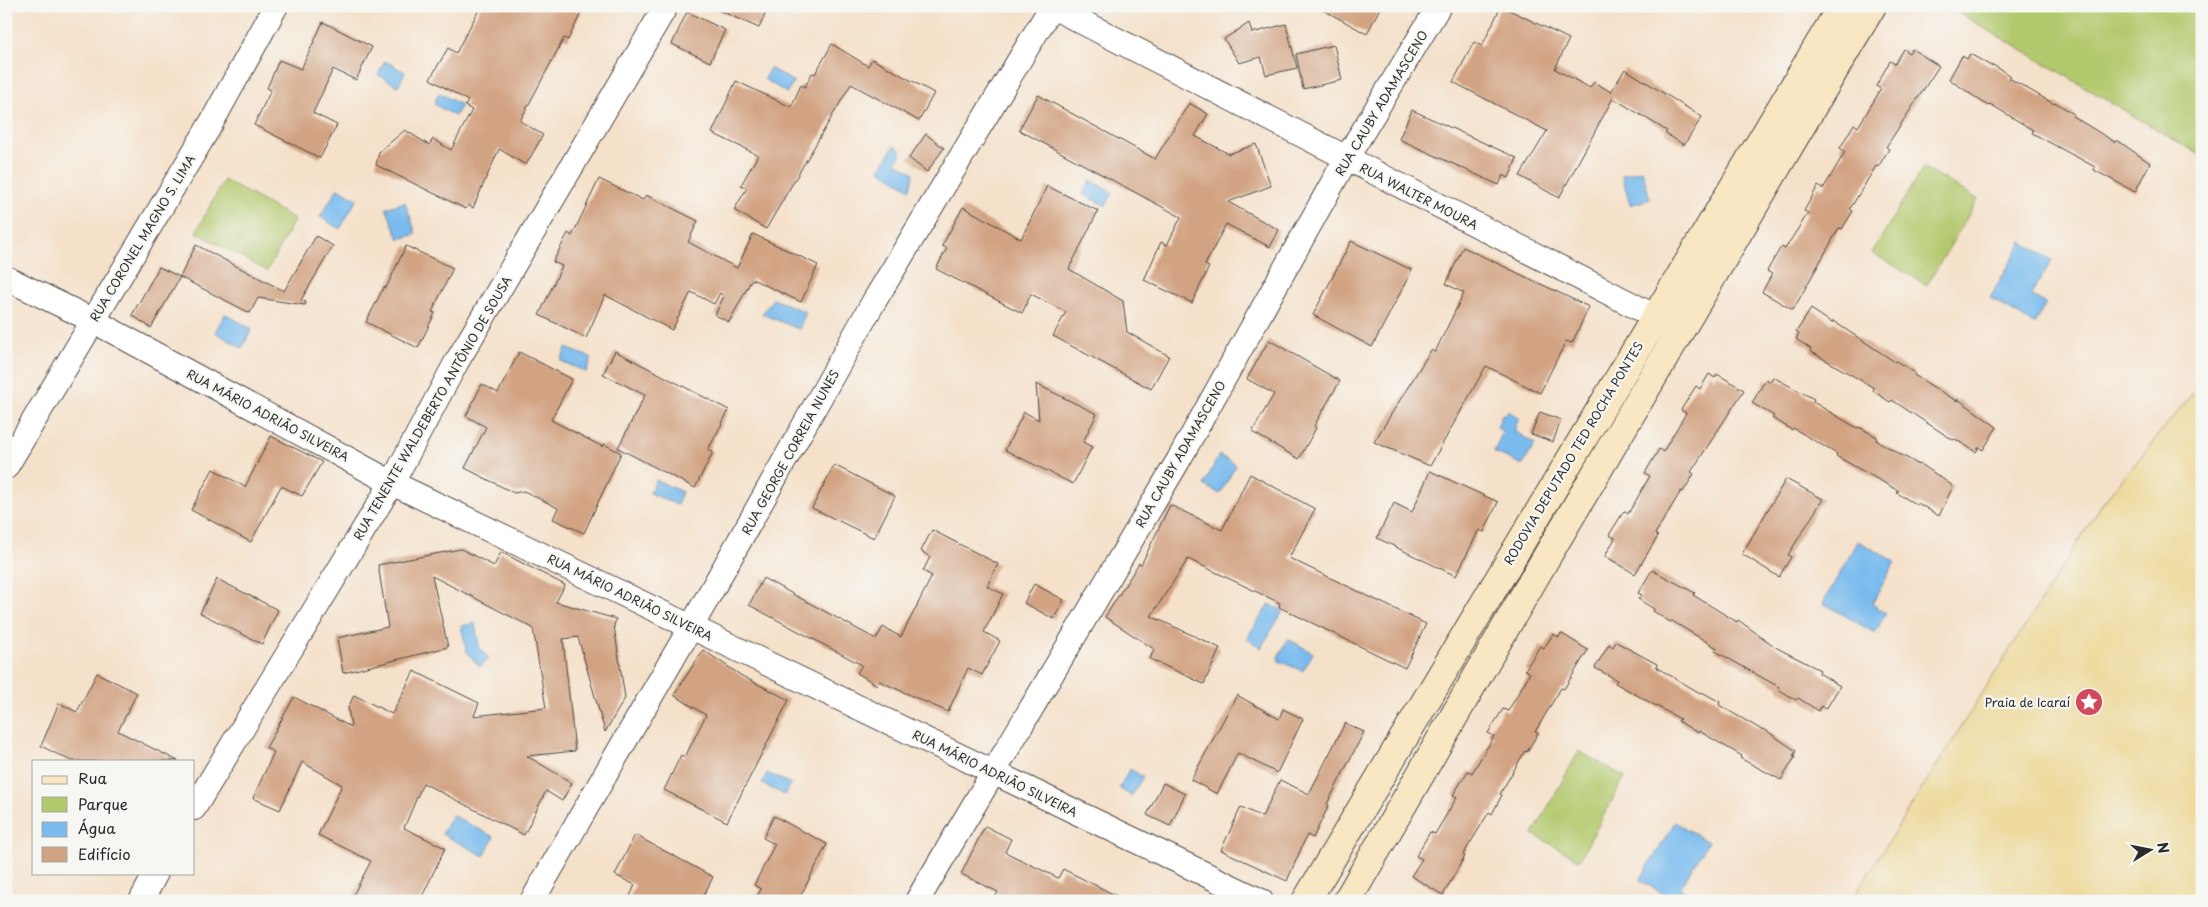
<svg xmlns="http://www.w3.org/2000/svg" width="2208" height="907" font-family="'Playpen Sans',sans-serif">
  <rect width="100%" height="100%" fill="#f6f6f2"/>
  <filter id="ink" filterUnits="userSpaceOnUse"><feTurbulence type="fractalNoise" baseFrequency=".02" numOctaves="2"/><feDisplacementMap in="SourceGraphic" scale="10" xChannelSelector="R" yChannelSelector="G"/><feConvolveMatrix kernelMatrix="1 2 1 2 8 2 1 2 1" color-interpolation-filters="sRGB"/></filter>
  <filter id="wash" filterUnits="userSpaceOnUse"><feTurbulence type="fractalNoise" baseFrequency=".0096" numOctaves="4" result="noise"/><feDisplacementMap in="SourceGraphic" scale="20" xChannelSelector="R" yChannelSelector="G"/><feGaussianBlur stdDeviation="1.12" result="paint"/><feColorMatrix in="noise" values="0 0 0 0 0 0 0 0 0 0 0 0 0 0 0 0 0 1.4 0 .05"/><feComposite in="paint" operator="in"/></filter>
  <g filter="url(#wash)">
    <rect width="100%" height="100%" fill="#f5e1ca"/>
    <path fill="#b3c96d" stroke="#6f7a4c" d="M 1947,6 L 2202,6 L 2202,156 Z
      M 1923,167 L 1978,199 L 1927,285 L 1872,253 Z
      M 224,180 L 295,219 L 267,271 L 196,232 Z
      M 1579,751 L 1625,777 L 1579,860 L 1533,834 Z"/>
    <path fill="#eeda9e" stroke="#8c8264" d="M 2202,382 L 2202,901 L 1851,901 L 2102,504 Z"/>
    <path fill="#79bbee" stroke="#52738c" d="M 385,61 L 405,72 L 398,86 L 378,75 Z
      M 770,68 L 794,82 L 787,93 L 764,79 Z
      M 439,93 L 461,105 L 455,116 L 434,104 Z
      M 894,146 L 902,151 L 896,162 L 914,173 L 910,189 L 880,170 Z
      M 1642,170 L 1650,199 L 1630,205 L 1622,175 Z
      M 1090,180 L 1113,193 L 1106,206 L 1083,194 Z
      M 338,188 L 357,199 L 340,229 L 320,217 Z
      M 405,202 L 416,234 L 399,239 L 386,208 Z
      M 2022,242 L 2052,260 L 2031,295 L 2046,304 L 2034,324 L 1990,298 Z
      M 773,299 L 806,312 L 799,329 L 762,314 Z
      M 225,314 L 252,329 L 242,348 L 215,332 Z
      M 566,348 L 592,358 L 586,372 L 561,361 Z
      M 1508,411 L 1519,418 L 1514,431 L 1535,444 L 1523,465 L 1494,452 L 1503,431 L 1497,428 L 1502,414 L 1505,415 Z
      M 1219,455 L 1235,464 L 1235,467 L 1220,494 L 1204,485 Z
      M 656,480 L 682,492 L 677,505 L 650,493 Z
      M 1858,541 L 1895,562 L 1872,604 L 1886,613 L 1875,633 L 1823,603 Z
      M 1269,604 L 1283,611 L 1261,648 L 1247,638 Z
      M 475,623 L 479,647 L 489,659 L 480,667 L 467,652 L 461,626 Z
      M 1288,639 L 1313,653 L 1303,671 L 1279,661 L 1278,657 Z
      M 1130,769 L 1143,777 L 1131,796 L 1119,788 Z
      M 767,773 L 791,784 L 785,795 L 762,784 Z
      M 452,815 L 494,837 L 484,856 L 442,834 Z
      M 1675,822 L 1708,842 L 1680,888 L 1691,896 L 1688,901 L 1676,901 L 1640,880 Z"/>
    <g id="blocks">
      <path fill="#d2a382" d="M 481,6 L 568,6 L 581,13 L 568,40 L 564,38 L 520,121 L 543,135 L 526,165 L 499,149 L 473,208 L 468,205 L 466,209 L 376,165 L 379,152 L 405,130 L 429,145 L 433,139 L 451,150 L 472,110 L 465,106 L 468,101 L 430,79 L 448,48 L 456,53 Z
        M 709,6 L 769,6 L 759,28 Z
        M 1316,6 L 1381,6 L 1367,34 Z
        M 1501,6 L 1569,39 L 1555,69 L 1590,88 L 1594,82 L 1611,92 L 1625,69 L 1702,117 L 1684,145 L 1665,133 L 1667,131 L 1613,98 L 1559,198 L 1520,176 L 1547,131 L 1453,82 L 1474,42 L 1482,46 Z
        M 687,12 L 725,30 L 710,62 L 672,44 Z
        M 323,22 L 372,47 L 356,80 L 333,69 L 313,113 L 337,125 L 320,158 L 254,125 L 271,90 L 267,88 L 279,60 L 301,69 Z
        M 1249,23 L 1252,33 L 1286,24 L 1297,68 L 1266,75 L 1261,57 L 1239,63 L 1224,39 Z
        M 832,44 L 868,66 L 872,59 L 934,93 L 919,121 L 851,84 L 766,229 L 734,210 L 747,188 L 741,185 L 758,155 L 712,133 L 736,81 L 791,107 L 801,85 L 805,87 L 812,73 L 815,74 Z
        M 1334,45 L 1342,80 L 1303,89 L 1296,54 Z
        M 1904,49 L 1909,53 L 1912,49 L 1939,66 L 1886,147 L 1889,149 L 1878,167 L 1876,166 L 1850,209 L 1853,211 L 1842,229 L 1839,228 L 1793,310 L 1762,292 L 1772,274 L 1767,271 L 1781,247 L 1785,249 L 1808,213 L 1804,211 L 1818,186 L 1823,189 L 1845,152 L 1840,148 L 1854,124 L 1858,127 L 1881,89 L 1876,86 L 1890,61 L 1895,64 Z
        M 1970,54 L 1991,66 L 1993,65 L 2011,76 L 2009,78 L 2054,104 L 2056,103 L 2074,114 L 2072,116 L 2115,142 L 2117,140 L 2150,163 L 2135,192 L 2094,170 L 2095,167 L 2032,133 L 2033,130 L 1990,104 L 1988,106 L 1949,79 L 1962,56 L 1967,59 Z
        M 1038,95 L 1155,159 L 1189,103 L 1208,114 L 1195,136 L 1229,154 L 1256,144 L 1271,186 L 1228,202 L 1279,230 L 1270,247 L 1226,224 L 1205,265 L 1209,267 L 1192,303 L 1144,280 L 1161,242 L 1167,245 L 1181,217 L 1019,130 Z
        M 1412,110 L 1517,158 L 1509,178 L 1503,175 L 1499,185 L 1399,139 Z
        M 926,134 L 944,148 L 927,172 L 909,158 Z
        M 599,179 L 643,200 L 646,195 L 698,221 L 688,242 L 737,268 L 753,234 L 818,265 L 801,302 L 752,279 L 729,322 L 715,315 L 724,296 L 720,293 L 714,304 L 691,292 L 672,330 L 605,295 L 586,338 L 539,315 L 562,266 L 553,262 L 568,233 L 572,236 Z
        M 1047,186 L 1098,211 L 1069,269 L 1123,301 L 1127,332 L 1169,356 L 1151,389 L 1053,336 L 1066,312 L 1031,294 L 1022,313 L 936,269 L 947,248 L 942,246 L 963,207 L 1021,239 Z
        M 316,236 L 333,246 L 301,300 L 306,302 L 305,305 L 258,298 L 250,313 L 180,277 L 196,245 L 284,291 Z
        M 1351,241 L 1412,270 L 1372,347 L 1313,315 Z
        M 406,246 L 453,268 L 432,312 L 435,313 L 418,348 L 366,322 L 384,287 L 386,288 Z
        M 1463,247 L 1589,307 L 1572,343 L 1566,341 L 1540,393 L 1486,366 L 1430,466 L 1374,442 L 1431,350 L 1435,352 L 1464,293 L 1446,284 Z
        M 159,267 L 180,277 L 151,328 L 132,315 Z
        M 1811,309 L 1832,323 L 1833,321 L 1895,362 L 1896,361 L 1915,373 L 1914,375 L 1935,388 L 1957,401 L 1958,399 L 1997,427 L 1983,450 L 1979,447 L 1976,452 L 1955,439 L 1953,440 L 1892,400 L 1890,402 L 1873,391 L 1874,388 L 1810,351 L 1811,349 L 1796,339 L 1799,334 L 1796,332 Z
        M 1269,340 L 1340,381 L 1314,426 L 1316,428 L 1299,459 L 1252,432 L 1274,394 L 1247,379 Z
        M 615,351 L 729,410 L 708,450 L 713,452 L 695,488 L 618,448 L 645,395 L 603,374 Z
        M 519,352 L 572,379 L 551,420 L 603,447 L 604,444 L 621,453 L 584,533 L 553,519 L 558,508 L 524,491 L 514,493 L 465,468 L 486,427 L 466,416 L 482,384 L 498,393 Z
        M 1709,374 L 1715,378 L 1717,374 L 1744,390 L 1691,472 L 1694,474 L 1683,492 L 1681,491 L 1655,534 L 1658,536 L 1635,574 L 1605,556 L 1615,538 L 1609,535 L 1624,511 L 1628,514 L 1650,476 L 1645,473 L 1659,449 L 1663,452 L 1686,413 L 1681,410 L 1696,386 L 1700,389 Z
        M 1773,377 L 1814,399 L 1813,402 L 1857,428 L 1859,427 L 1877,437 L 1876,440 L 1919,465 L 1921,464 L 1953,486 L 1939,516 L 1918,503 L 1917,505 L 1897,493 L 1899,491 L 1836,456 L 1837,454 L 1793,428 L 1792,430 L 1772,418 L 1774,416 L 1752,403 L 1766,379 L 1770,382 Z
        M 1036,384 L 1097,414 L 1083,442 L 1092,447 L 1073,484 L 1005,450 L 1024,412 L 1039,420 Z
        M 1540,412 L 1561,420 L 1553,442 L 1531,434 Z
        M 271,436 L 322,462 L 302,496 L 281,486 L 251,542 L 191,510 L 213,469 L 245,487 Z
        M 834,465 L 895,496 L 874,538 L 812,508 Z
        M 1430,471 L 1498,502 L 1484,532 L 1479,530 L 1456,576 L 1377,538 L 1394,503 L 1412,512 Z
        M 1250,474 L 1315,509 L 1289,558 L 1426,624 L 1405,668 L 1279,607 L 1280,603 L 1188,559 L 1151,616 L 1220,648 L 1204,684 L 1150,659 L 1154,649 L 1105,617 L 1139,563 L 1141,565 L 1170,505 L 1222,530 Z
        M 1786,479 L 1823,499 L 1788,555 L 1791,557 L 1779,577 L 1742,554 Z
        M 932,530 L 998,564 L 987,586 L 1003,594 L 984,632 L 1000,641 L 982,675 L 968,668 L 948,712 L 879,681 L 877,685 L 857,673 L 862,665 L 749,605 L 763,578 L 876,639 L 883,627 L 901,637 L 932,576 L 923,571 L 930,557 L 921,551 Z
        M 461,549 L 494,566 L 501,552 L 565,585 L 556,602 L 616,619 L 614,626 L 625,698 L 605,732 L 578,637 L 563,639 L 575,751 L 527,756 L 572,783 L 562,801 L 546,791 L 524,835 L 423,783 L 404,828 L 445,848 L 420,901 L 350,901 L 371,861 L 318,835 L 342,785 L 302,762 L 280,810 L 253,798 L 274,752 L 266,748 L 294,697 L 351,727 L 348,708 L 354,695 L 392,714 L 414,671 L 479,703 L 474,716 L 546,708 L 533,628 L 432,576 L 448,647 L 343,673 L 337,638 L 388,627 L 378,565 Z
        M 1652,570 L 1695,593 L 1693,595 L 1737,622 L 1738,620 L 1777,648 L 1820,670 L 1819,673 L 1840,686 L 1826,709 L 1821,706 L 1819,711 L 1798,698 L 1796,700 L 1778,689 L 1779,687 L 1715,651 L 1717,648 L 1672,621 L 1670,622 L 1653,611 L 1654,609 L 1638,599 L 1642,595 L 1638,593 Z
        M 217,579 L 278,610 L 262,644 L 200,613 Z
        M 1034,584 L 1064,600 L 1054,619 L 1024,603 Z
        M 1561,633 L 1588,650 L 1564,689 L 1561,688 L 1535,732 L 1538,733 L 1527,752 L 1525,751 L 1500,794 L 1502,795 L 1492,814 L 1489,812 L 1463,855 L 1465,856 L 1443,895 L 1411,876 L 1422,859 L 1416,856 L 1430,832 L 1435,834 L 1457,797 L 1453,795 L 1468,771 L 1472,773 L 1494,736 L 1488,733 L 1503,709 L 1508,711 L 1530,673 L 1525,670 L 1540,646 L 1544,648 L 1553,634 L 1559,637 Z
        M 1616,642 L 1657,664 L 1656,667 L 1700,693 L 1702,692 L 1720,702 L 1719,705 L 1762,730 L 1764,729 L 1796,751 L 1793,756 L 1795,757 L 1781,780 L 1740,758 L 1742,756 L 1699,731 L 1698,733 L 1678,721 L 1680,719 L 1615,683 L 1617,680 L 1595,668 L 1609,644 L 1613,647 Z
        M 703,650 L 742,676 L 789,700 L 727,822 L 664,790 L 681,755 L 685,757 L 706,715 L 674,695 Z
        M 97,673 L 137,693 L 118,731 L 178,761 L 71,761 L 41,746 L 59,703 L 77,712 Z
        M 1237,695 L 1279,719 L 1283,709 L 1303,719 L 1277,773 L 1238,753 L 1217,794 L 1191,780 Z
        M 1345,723 L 1364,732 L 1327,804 L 1329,805 L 1313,838 L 1307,835 L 1287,881 L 1221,850 L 1241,807 L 1262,817 L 1280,780 L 1309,794 Z
        M 1163,783 L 1185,794 L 1170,826 L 1147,815 Z
        M 774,816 L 827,844 L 798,901 L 755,901 L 761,889 L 754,885 L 775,844 L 763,838 Z
        M 985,826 L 1011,839 L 1005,852 L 1058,878 L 1063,869 L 1127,901 L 993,901 L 998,892 L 961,874 Z
        M 635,835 L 713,877 L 701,901 L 628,901 L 635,885 L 615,875 Z"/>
    </g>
  </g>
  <g filter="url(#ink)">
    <use href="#blocks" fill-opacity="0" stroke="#494643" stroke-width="1"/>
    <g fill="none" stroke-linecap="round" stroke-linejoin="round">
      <defs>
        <path id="minor" d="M 1051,6 L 1654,316 L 1671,328
          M 6,278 L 92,320 L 392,483 L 1261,901
          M 6,467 L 209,127 L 276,6
          M 194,808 L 392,483 L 456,363 L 666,6
          M 141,901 L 156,873
          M 532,901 L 691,627 L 873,303 L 1052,6
          M 917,901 L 1178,461 L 1346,159 L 1439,6"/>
        <path id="secondary" d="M 1306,901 L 1842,6
          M 1347,901 L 1540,568 L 1872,6"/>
      </defs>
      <use href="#minor" stroke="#494643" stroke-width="26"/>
      <use href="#secondary" stroke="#494643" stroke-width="30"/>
      <use href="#minor" stroke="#fff" stroke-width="24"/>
      <use href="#secondary" stroke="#f9e7c3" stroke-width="28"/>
    </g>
  </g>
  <defs>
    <symbol id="sight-disc" viewBox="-11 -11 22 22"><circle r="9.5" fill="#d1495b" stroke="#f6f6f2"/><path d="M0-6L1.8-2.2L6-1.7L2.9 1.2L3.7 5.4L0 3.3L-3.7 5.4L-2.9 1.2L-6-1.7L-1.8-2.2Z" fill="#fff"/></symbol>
  </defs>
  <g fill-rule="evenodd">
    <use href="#sight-disc" x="2073" y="686" width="32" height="32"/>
  </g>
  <g text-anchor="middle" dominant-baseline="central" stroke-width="4.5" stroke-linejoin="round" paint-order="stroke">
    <g font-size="12" fill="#2b2b2b" stroke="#f6f6f2">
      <text transform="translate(1381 103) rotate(-59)">RUA CAUBY ADAMASCENO</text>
      <text transform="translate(1419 196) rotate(27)">RUA WALTER MOURA</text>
      <text transform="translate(142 238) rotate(-59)">RUA CORONEL MAGNO S. LIMA</text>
      <text transform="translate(432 408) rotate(-60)">RUA TENENTE WALDEBERTO ANTÔNIO DE SOUSA</text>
      <text transform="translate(268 415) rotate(28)">RUA MÁRIO ADRIÃO SILVEIRA</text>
      <text transform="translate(790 452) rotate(-61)">RUA GEORGE CORREIA NUNES</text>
      <text transform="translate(1573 453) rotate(-59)">RODOVIA DEPUTADO TED ROCHA PONTES</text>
      <text transform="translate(1180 454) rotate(-60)">RUA CAUBY ADAMASCENO</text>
      <text transform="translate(630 597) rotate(26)">RUA MÁRIO ADRIÃO SILVEIRA</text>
      <text transform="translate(995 773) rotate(26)">RUA MÁRIO ADRIÃO SILVEIRA</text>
    </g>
    <g font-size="12" fill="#2b2b2b" stroke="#f6f6f2" text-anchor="end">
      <text x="2070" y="702">Praia de Icaraí</text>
    </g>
  </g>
  <rect width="2208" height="907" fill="none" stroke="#f6f6f2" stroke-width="25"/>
  <rect x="32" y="760" width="162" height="115" fill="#f6f6f2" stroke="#a5a5a2"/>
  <rect x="42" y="776" width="25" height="8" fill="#f9e7c3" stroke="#a5a5a2"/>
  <text x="78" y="784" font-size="15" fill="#2b2b2b">Rua</text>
  <rect x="42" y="797" width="25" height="15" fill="#b3c96d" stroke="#a5a5a2"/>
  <text x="78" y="810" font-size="15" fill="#2b2b2b">Parque</text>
  <rect x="42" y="822" width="25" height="15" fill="#79bbee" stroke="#a5a5a2"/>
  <text x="78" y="834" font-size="15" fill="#2b2b2b">Água</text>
  <rect x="42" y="847" width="25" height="15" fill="#d2a382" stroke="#a5a5a2"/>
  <text x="78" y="860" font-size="15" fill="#2b2b2b">Edifício</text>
  <g transform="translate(2150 850) rotate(80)" stroke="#f6f6f2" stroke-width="4" paint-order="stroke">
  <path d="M0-4L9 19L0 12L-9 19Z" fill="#2b2b2b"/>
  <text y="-8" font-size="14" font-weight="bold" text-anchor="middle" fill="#2b2b2b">N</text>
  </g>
</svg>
